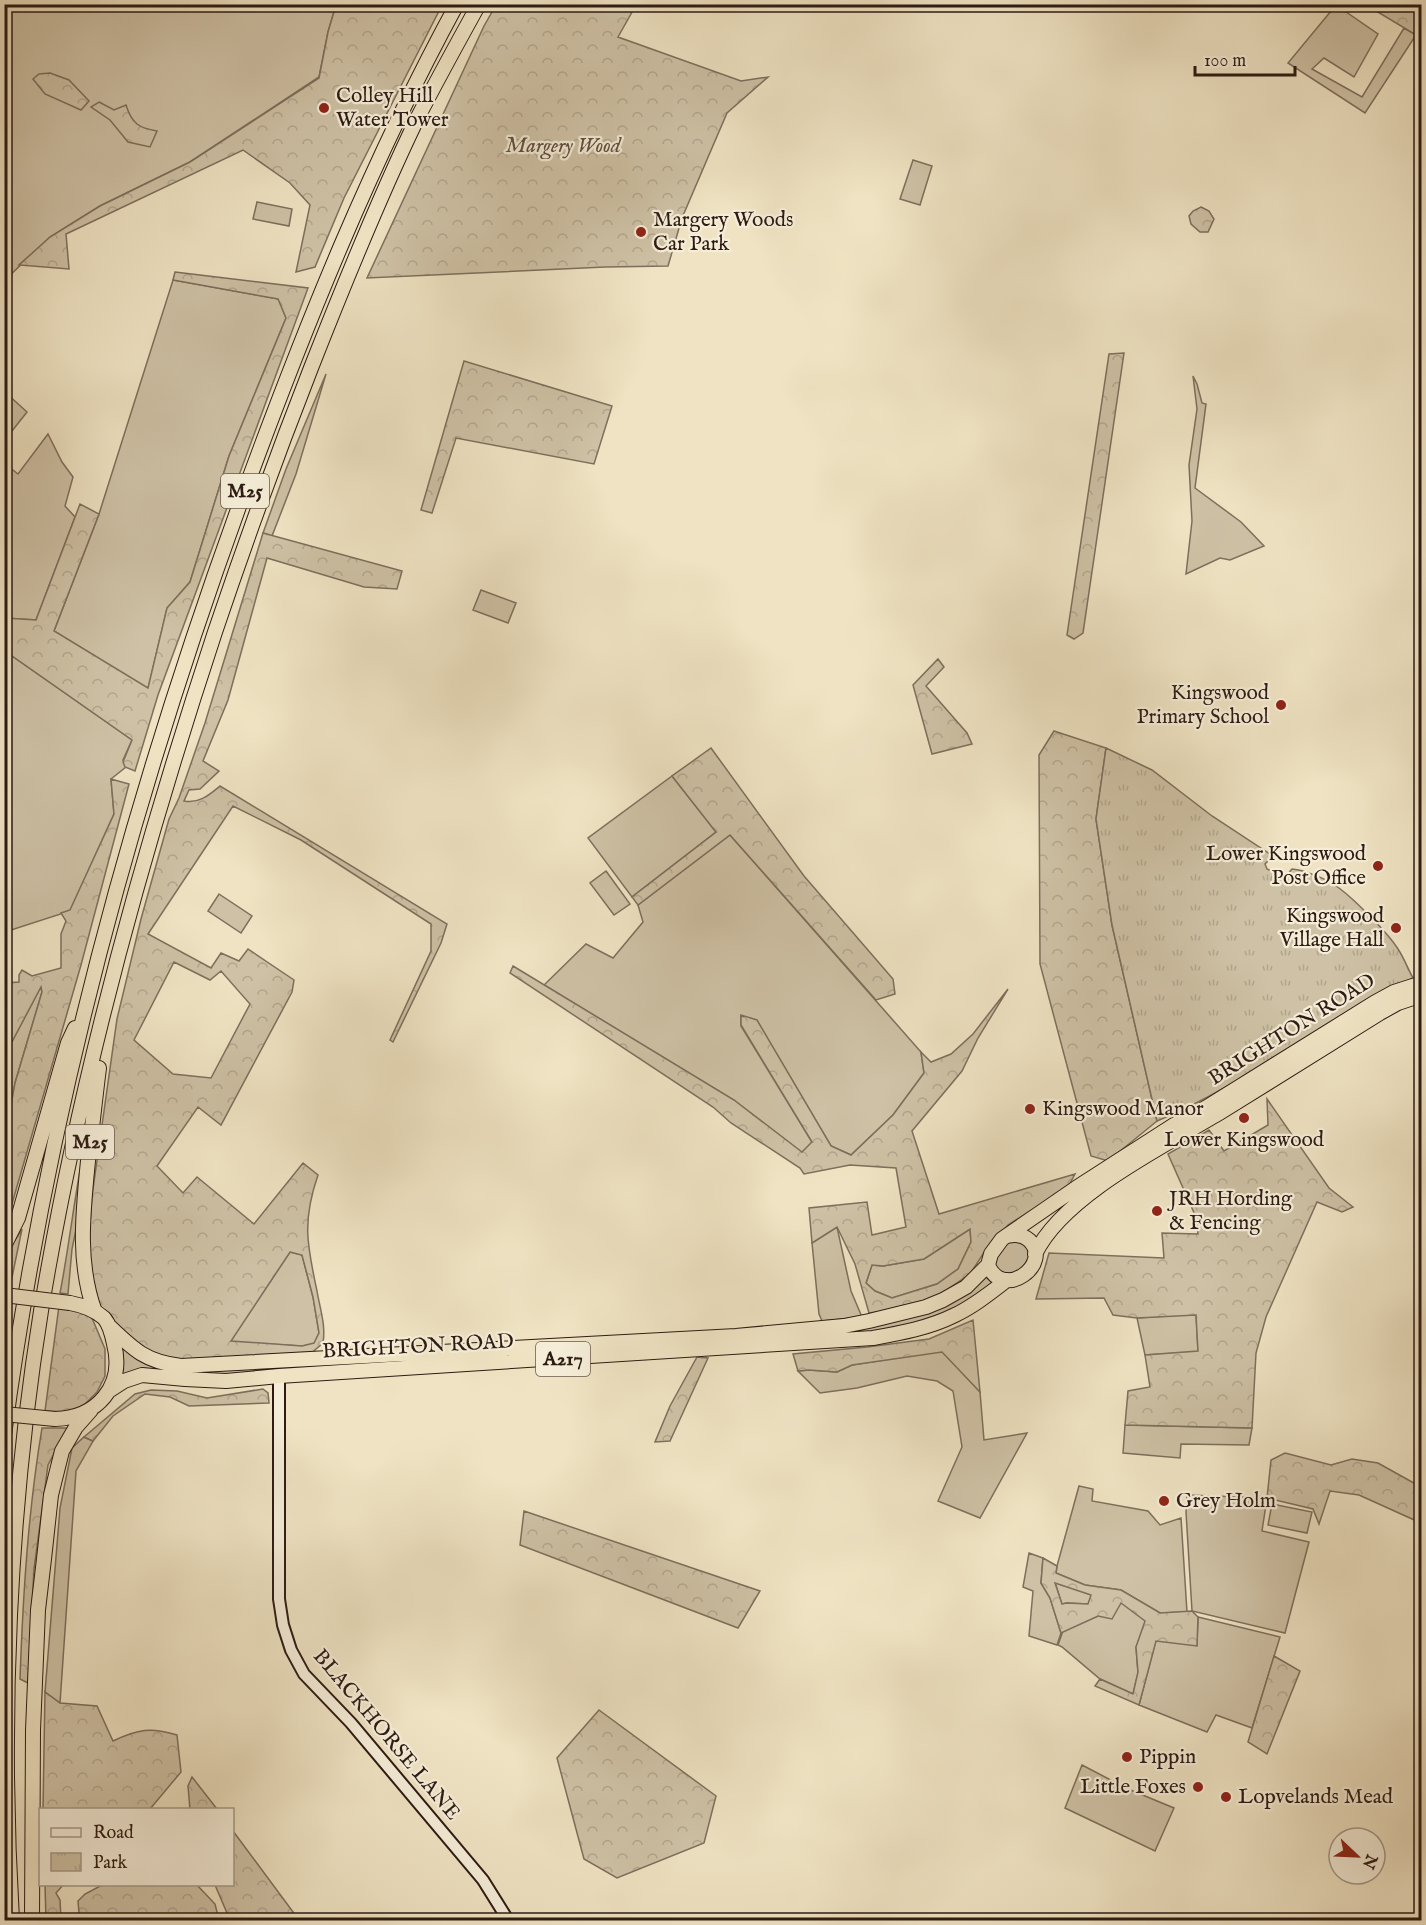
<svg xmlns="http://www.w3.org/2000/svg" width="1426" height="1925" font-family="'IM FELL English',serif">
  <defs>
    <pattern id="forest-crowns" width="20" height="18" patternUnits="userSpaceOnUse" patternTransform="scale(1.5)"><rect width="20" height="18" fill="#cec1a5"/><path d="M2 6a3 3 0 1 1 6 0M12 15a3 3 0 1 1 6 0" fill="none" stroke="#b1a58d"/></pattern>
    <pattern id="park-tufts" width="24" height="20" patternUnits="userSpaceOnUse" patternTransform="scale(1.5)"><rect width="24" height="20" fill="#cec1a5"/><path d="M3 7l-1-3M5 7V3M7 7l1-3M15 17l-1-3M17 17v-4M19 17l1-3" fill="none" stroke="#b1a58d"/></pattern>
  </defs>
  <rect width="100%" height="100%" fill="#efe3c3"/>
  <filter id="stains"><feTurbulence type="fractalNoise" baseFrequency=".00333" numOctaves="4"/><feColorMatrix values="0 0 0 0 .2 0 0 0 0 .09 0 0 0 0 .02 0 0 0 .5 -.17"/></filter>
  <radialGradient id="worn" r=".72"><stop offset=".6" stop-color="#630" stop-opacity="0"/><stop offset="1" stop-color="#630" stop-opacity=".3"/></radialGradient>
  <path fill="#cec1a5" stroke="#7e6e5c" stroke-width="1.5" d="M 5,5 L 336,5 L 328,32 L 319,77 L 190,162 L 100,206 L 50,237 L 5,280 Z
    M 1336,5 L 1378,34 L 1354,77 L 1324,58 L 1312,69 L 1362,97 L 1404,28 L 1416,35 L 1365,113 L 1288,63 Z
    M 913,160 L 932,166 L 920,205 L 900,199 Z
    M 257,202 L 292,209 L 289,226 L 253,219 Z
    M 173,280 L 279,299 L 286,318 L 229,456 L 190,582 L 167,608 L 148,689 L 54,631 L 99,514 Z
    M 326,374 L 296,474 L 272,536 L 263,533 L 286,469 Z
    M 1193,376 L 1197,384 L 1202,403 L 1206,404 L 1195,488 L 1241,522 L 1264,546 L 1230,560 L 1220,558 L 1186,574 L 1192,521 L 1189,465 L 1197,409 Z
    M 5,392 L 27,412 L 12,431 L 5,431 Z
    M 48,434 L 62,462 L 73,477 L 65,506 L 75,517 L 36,620 L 5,618 L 4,463 L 18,474 Z
    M 481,590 L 516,603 L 508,623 L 473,610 Z
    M 5,651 L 132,740 L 123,760 L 126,767 L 111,779 L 114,814 L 70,911 L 5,932 Z
    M 672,776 L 716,832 L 632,897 L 588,838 Z
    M 730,835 L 921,1052 L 924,1073 L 893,1115 L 851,1155 L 831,1146 L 757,1021 L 741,1016 L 741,1026 L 812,1142 L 802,1153 L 734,1100 L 544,985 L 586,944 L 613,958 L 643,922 L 638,905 Z
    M 606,871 L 630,904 L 614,915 L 590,883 Z
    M 219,894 L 252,916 L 241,933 L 208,911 Z
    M 41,986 L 42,992 L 15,1083 L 5,1138 L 5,1055 Z
    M 83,1154 L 78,1220 L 72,1249 L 68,1294 L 60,1293 C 69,1247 74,1200 83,1154 Z
    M 837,1227 L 851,1291 L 862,1317 L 822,1321 L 819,1314 L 812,1243 Z
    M 970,1229 L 971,1242 L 958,1269 L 937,1284 L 892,1298 L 875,1291 L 866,1283 L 872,1265 L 883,1266 L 924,1259 Z
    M 1019,1238 L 1031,1251 C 1024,1271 1020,1273 999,1275 L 993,1259 L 1002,1245 Z
    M 290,1252 L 302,1255 L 313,1297 L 319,1333 L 314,1344 L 302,1346 L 230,1342 Z
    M 987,1272 L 996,1282 L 971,1302 L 937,1319 L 898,1331 L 523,1359 L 118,1380 L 120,1344 L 151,1365 L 893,1320 Z
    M 1196,1314 L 1198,1352 L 1145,1355 L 1137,1318 Z
    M 942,1351 L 980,1392 L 984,1440 L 1027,1433 L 980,1518 L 938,1501 L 962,1447 L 953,1391 L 937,1381 L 907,1376 L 857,1388 L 820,1393 L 798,1371 L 809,1370 L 837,1372 L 852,1365 Z
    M 1125,1425 L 1252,1428 L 1249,1445 L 1181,1444 L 1180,1458 L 1123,1453 Z
    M 84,1437 L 93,1441 L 76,1471 L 60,1703 L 45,1692 L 60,1508 L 72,1448 Z
    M 1079,1486 L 1093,1489 L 1092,1501 L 1148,1511 L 1160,1525 L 1181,1518 L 1187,1612 L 1160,1613 L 1121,1590 L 1085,1585 L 1056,1573 L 1057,1566 Z
    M 1187,1495 L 1267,1498 L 1262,1531 L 1309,1542 L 1285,1633 L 1192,1611 L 1186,1512 Z
    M 1272,1504 L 1312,1512 L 1307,1533 L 1268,1525 Z
    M 1029,1553 L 1043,1558 L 1041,1583 L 1050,1598 L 1061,1633 L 1057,1645 L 1029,1636 L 1033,1591 L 1023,1587 Z
    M 1055,1582 L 1092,1595 L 1088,1604 L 1066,1603 L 1062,1605 Z
    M 1121,1602 L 1146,1621 L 1136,1647 L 1138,1673 L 1133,1694 L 1100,1679 L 1062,1647 L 1058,1645 L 1063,1631 L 1098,1616 Z
    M 1198,1617 L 1280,1637 L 1252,1728 L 1216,1715 L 1207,1732 L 1139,1705 L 1156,1640 L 1197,1645 Z
    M 1082,1765 L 1128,1789 L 1174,1808 L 1155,1851 L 1065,1808 Z"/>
  <path fill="url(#forest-crowns)" stroke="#7e6e5c" stroke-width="1.5" fill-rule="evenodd" d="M 336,5 L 442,5 L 344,198 L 315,267 L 296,272 L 310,205 L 290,183 L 243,150 L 66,234 L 69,269 L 19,265 L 50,237 L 100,206 L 190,162 L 319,78 L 328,32 Z
    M 496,5 L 636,5 L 618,37 L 741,81 L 768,77 L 727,113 L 682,218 L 668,266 L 605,267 L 367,278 L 484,26 Z
    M 1366,5 L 1421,5 L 1421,38 Z
    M 50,73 L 69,80 L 89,101 L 81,110 L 45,94 L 33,79 L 39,74 Z
    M 99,102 L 114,110 L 126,105 C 132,124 139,128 157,131 L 150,147 L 128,142 L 110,120 L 91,107 Z
    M 1201,207 L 1209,211 L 1214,219 L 1208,232 L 1200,232 L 1191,224 L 1189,216 L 1193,211 Z
    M 175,272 L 308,288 L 158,695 L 135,771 L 125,767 L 123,762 L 132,740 L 5,651 L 5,618 L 36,620 L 80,504 L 99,514 L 54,631 L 148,688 L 167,608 L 190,582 L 229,456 L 286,318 L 278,299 L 173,280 Z
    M 1124,353 L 1083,633 L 1074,639 L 1067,635 L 1109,354 Z
    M 464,361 L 612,406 L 594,464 L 456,438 L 432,513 L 421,510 Z
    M 263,533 L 402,571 L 397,589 L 364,587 L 267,558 L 228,700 L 203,761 L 219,771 L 200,789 L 189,790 L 184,801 C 199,804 209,795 220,786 L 447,924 L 441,943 L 393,1042 L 390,1040 L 431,951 L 431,924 L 301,840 L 233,806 L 148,934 L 211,968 L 221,953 L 239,961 L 248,949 L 294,980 L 292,992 L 221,1125 L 198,1107 L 157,1166 L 183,1193 L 197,1177 L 254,1224 L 303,1163 L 318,1175 C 302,1221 307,1245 317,1291 C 320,1309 326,1325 323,1343 L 309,1355 L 181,1362 L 149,1353 L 115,1326 L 100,1306 L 93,1288 L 88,1252 L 92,1196 L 117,1019 L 141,919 L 169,819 L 179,798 L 205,723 ZM 174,962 L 210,980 L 221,971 L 250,1004 L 211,1078 L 173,1074 L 134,1040 ZM 290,1252 L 302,1255 L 313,1297 L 319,1333 L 314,1343 L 302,1346 L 231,1341 Z
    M 938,659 L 944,667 L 926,686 L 967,733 L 972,744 L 932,754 L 913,685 Z
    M 1054,731 L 1106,748 L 1096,819 L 1112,925 L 1157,1121 L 1108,1161 L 1091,1156 L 1040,964 L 1039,755 Z
    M 711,748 L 804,876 L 893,979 L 895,994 L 876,1000 L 730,835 L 638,905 L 632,897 L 716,832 L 672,776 Z
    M 111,779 L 129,784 L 81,965 L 5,1228 L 5,1138 L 15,1083 L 42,992 L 41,987 L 5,1055 L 5,983 L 19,982 L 19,975 L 22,970 L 32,976 L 61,968 L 61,934 L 66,921 L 61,913 L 70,910 L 114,814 Z
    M 513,966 L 734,1100 L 802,1152 L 812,1142 L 741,1025 L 741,1015 L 757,1020 L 831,1146 L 851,1155 L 893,1115 L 924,1073 L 921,1052 L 931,1062 L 951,1054 L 973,1034 L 1008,989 L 978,1038 L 962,1071 L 912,1131 L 939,1214 L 1075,1174 L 1068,1187 L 1008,1225 L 985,1251 L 970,1274 L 936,1297 L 894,1310 L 869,1313 L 855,1264 L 837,1227 L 812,1243 L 809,1208 L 867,1202 L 872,1235 L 906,1227 L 896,1168 L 850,1165 L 804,1174 L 800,1168 L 731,1123 L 713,1107 L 510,973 ZM 970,1229 L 971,1242 L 958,1269 L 937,1284 L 892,1298 L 875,1291 L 866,1283 L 872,1265 L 883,1266 L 924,1259 Z
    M 1267,1099 L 1329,1188 L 1353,1207 L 1342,1212 L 1317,1202 L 1266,1317 L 1256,1353 L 1252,1428 L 1125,1425 L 1128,1391 L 1150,1387 L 1145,1355 L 1198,1351 L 1196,1315 L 1137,1318 L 1113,1315 L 1104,1298 L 1036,1299 L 1049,1253 L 1164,1258 L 1162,1233 L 1198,1234 L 1195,1215 L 1168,1154 L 1209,1130 L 1224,1151 L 1268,1125 Z
    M 22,1229 L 10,1287 L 5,1286 L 5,1256 Z
    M 59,1306 L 75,1309 L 92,1318 L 105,1349 L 105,1376 L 97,1392 L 82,1407 L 66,1412 L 45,1411 Z
    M 973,1320 L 980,1392 L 942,1352 L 852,1365 L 837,1372 L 809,1370 L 798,1371 L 793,1354 L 867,1347 L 929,1339 Z
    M 697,1357 L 708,1358 L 670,1441 L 655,1442 L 670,1406 Z
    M 263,1389 L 268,1393 L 269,1403 L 189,1406 L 170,1397 L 145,1394 L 113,1416 L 93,1441 L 84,1437 L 135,1394 L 151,1390 L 177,1391 L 207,1398 Z
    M 42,1428 L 68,1428 L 48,1465 L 34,1569 L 28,1683 L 20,1679 C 23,1595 28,1512 42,1428 Z
    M 1285,1453 L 1331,1465 L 1352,1459 L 1378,1463 L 1421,1487 L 1421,1523 L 1359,1495 L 1330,1491 L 1319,1524 L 1313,1509 L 1267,1498 L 1271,1460 Z
    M 524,1511 L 760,1591 L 738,1628 L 520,1545 Z
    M 1043,1558 L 1057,1566 L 1056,1573 L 1085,1585 L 1121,1590 L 1160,1613 L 1192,1611 L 1198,1617 L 1197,1646 L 1156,1641 L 1139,1705 L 1095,1686 L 1100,1679 L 1133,1694 L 1138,1672 L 1136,1647 L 1145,1621 L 1121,1603 L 1112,1619 L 1098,1616 L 1061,1633 L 1050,1598 L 1041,1583 ZM 1055,1583 L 1091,1595 L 1088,1604 L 1066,1603 L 1062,1604 Z
    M 1274,1656 L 1300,1671 L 1267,1754 L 1248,1742 Z
    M 45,1692 L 60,1703 L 97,1706 L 113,1741 C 138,1729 151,1727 177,1735 L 181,1772 L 150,1809 L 43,1809 Z
    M 599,1710 L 716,1796 L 704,1843 L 617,1878 L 584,1859 L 557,1758 Z
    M 192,1777 L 217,1809 L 190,1809 L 188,1786 Z
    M 233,1831 L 299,1920 L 230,1920 L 215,1885 L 232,1884 Z
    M 45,1885 L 63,1885 L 56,1893 L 60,1900 L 61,1920 L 46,1920 Z
    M 102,1885 L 197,1885 L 215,1904 L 219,1920 L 87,1920 L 79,1913 L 78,1901 L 85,1894 Z"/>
  <path fill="url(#park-tufts)" stroke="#7e6e5c" stroke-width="1.5" d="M 1106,748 L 1152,770 L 1212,816 L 1273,856 L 1265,864 L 1267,869 L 1285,877 L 1292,869 C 1305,870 1329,880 1339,888 C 1355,900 1388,933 1398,949 C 1404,958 1408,969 1413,978 C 1324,1019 1247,1084 1157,1121 L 1112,925 L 1096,819 Z"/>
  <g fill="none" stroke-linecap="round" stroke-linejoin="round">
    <defs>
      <path id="secondary" d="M 279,1376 L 279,1599 L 283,1625 L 291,1650 L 304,1674 L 351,1723 L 483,1880 L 508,1920"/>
      <path id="highway" d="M 1007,1236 C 1015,1234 1022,1234 1029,1240 C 1054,1263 1003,1302 988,1265 L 991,1254 L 1002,1239 L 1076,1188 L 1174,1125 L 1207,1107 L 1374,1003 L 1394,992 L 1422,983
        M 4,1246 L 18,1218 L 68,1043 L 75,1028
        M 1035,1254 C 1063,1195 1166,1145 1221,1112 C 1274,1079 1327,1046 1380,1013 L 1398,1003 L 1422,995
        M 95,1312 C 77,1263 83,1212 88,1161 C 92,1130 95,1099 99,1068
        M 109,1326 C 134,1350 146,1362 181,1366 L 736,1336 L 844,1326 L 869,1321 L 926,1307 L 943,1300 L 966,1287 L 988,1265
        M 110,1390 L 124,1381 L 142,1375 L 185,1379 L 226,1381 L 279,1376 L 873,1338 C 901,1333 929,1328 955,1315 C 974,1306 990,1293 1007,1280
        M 55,1419 C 97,1418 125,1386 114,1344 C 112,1334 110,1325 104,1318 C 95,1310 81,1305 70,1303
        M 4,1435 C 47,1112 133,796 245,490 C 306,324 372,160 457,4
        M 12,1920 C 0,1720 9,1510 41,1311 C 79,1080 142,853 215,632 C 245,543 277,455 311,368 C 344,284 378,200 417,119 C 437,80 458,42 479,4
        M 32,1920 L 33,1730 L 38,1610 L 44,1559 L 51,1495 L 62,1451 L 76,1427 L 91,1410"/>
    </defs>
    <use href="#secondary" stroke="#2d1b13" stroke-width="14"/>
    <use href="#highway" stroke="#2d1b13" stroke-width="16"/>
    <use href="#secondary" stroke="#f5edd8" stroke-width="10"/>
    <use href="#highway" stroke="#efe3c3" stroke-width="14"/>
    <defs>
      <path id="highway-bridge" d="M 4,1295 L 70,1303
        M 4,1414 L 55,1419"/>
    </defs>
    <use href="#highway-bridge" stroke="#2d1b13" stroke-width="16" stroke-linecap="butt"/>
    <use href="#highway-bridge" stroke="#efe3c3" stroke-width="14"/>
  </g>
  <g fill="#8f2418" stroke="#f5edd8" stroke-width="2">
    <circle cx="324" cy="108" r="6"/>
    <circle cx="641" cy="232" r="6"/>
    <circle cx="1281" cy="705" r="6"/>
    <circle cx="1378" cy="866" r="6"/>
    <circle cx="1396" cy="928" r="6"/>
    <circle cx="1030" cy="1109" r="6"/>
    <circle cx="1244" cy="1118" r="6"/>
    <circle cx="1157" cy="1211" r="6"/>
    <circle cx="1164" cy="1501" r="6"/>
    <circle cx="1127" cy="1757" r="6"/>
    <circle cx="1198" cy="1787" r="6"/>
    <circle cx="1226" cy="1797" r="6"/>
  </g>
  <g text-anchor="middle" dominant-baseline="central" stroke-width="4.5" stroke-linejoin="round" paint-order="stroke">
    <g fill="#f5edd8" stroke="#695a4e" stroke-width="1.5">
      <rect x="221" y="474" width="48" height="34" rx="4.5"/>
      <rect x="66" y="1125" width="48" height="34" rx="4.5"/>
      <rect x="536" y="1342" width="54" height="34" rx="4.5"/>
    </g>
    <g font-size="20" font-weight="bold" fill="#2d1b13">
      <text x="245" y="491">M25</text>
      <text x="90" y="1142">M25</text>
      <text x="563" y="1359">A217</text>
    </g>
    <g font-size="21" fill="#2d1b13" stroke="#f5edd8" text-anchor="start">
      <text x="336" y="96">Colley Hill<tspan x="336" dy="24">Water Tower</tspan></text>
      <text x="653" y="220">Margery Woods<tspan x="653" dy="24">Car Park</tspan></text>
      <text x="1269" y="693" text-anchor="end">Kingswood<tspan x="1269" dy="24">Primary School</tspan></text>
      <text x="1366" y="854" text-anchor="end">Lower Kingswood<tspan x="1366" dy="24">Post Office</tspan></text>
      <text x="1384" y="916" text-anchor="end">Kingswood<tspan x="1384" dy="24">Village Hall</tspan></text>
      <text x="1042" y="1109">Kingswood Manor</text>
      <text x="1244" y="1140" text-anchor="middle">Lower Kingswood</text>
      <text x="1169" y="1199">JRH Hording<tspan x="1169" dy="24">&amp; Fencing</tspan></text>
      <text x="1176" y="1501">Grey Holm</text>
      <text x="1139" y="1757">Pippin</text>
      <text x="1186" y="1787" text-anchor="end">Little Foxes</text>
      <text x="1238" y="1797">Lopvelands Mead</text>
    </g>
    <g font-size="21" font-style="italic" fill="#5d4d3f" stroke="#f5edd8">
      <text x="563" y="146">Margery Wood</text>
    </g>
    <g font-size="21" fill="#2d1b13" stroke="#f5edd8">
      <text transform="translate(1292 1030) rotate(-32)">BRIGHTON ROAD</text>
      <text transform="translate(418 1347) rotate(-3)">BRIGHTON ROAD</text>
      <text transform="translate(386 1735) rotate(50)">BLACKHORSE LANE</text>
    </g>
  </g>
  <rect width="1426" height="1925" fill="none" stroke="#efe3c3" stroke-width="24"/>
  <rect x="6" y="6" width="1414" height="1913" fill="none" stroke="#2d1b13" stroke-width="3"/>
  <rect x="12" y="12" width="1402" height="1901" fill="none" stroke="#2d1b13" stroke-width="1.5"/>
  <rect x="39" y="1808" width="195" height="78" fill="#f5edd8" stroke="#a59989" stroke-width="1.5"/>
  <rect x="51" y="1828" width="30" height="9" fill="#f5edd8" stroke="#a59989" stroke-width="1.5"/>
  <text x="93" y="1838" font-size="18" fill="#2d1b13">Road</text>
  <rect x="51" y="1853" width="30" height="18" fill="url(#park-tufts)" stroke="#a59989" stroke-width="1.5"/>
  <text x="93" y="1868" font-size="18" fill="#2d1b13">Park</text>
  <g transform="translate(1357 1856) rotate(113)"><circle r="28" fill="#f5edd8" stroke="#a59989" stroke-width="1.5"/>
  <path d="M0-4.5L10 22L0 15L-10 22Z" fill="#8f2418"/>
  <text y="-9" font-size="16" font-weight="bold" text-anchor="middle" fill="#2d1b13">N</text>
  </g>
  <path d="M1195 66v9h100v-9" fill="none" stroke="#2d1b13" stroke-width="3"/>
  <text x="1204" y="66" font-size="18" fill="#2d1b13" stroke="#f5edd8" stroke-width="4.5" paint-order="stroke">100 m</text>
  <rect width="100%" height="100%" filter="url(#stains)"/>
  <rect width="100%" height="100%" fill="url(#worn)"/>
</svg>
